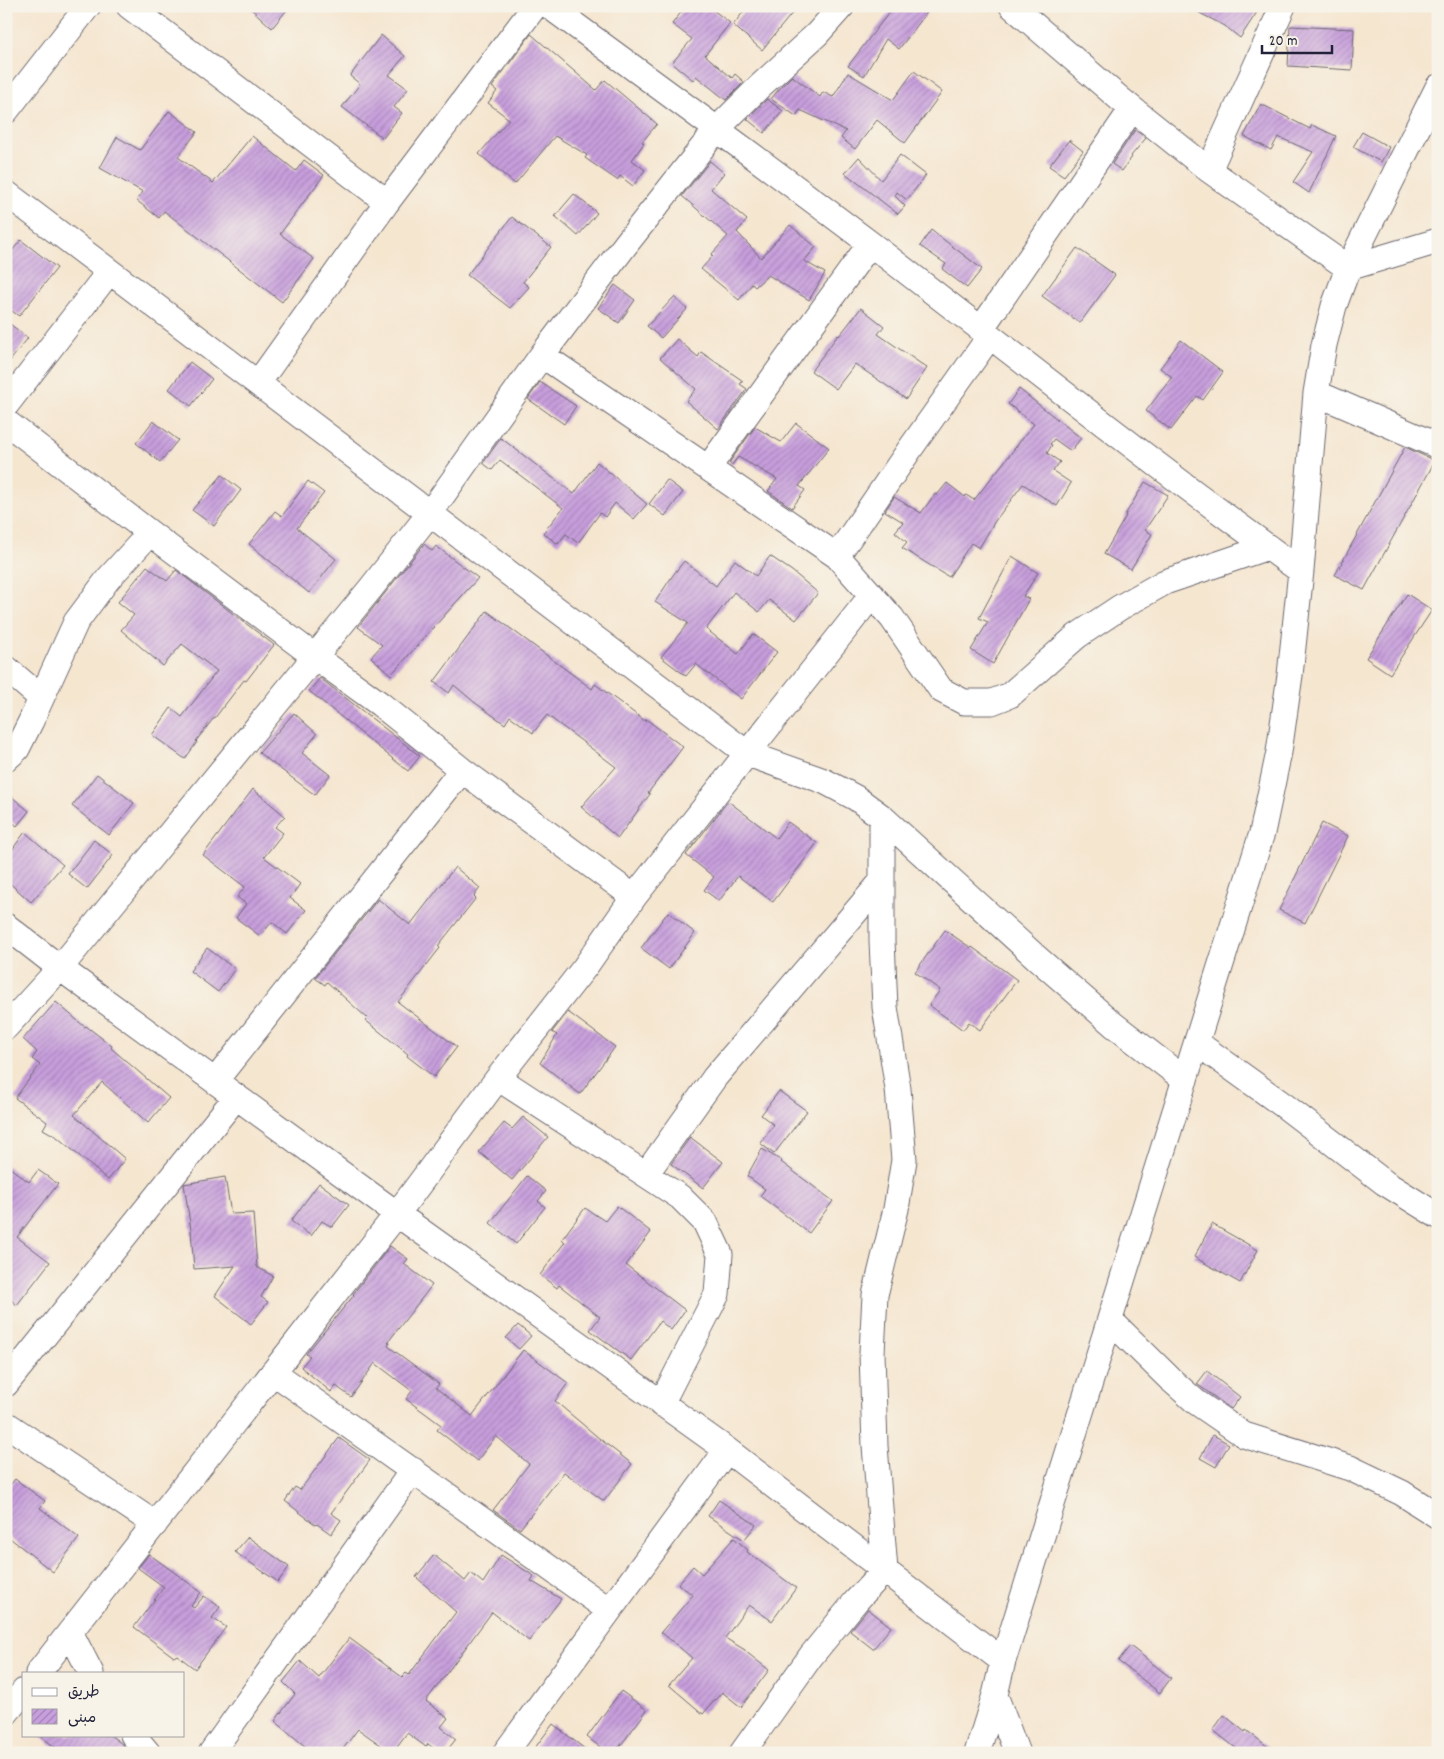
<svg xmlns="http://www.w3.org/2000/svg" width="1444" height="1759" font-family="Dekko,'Playpen Sans Arabic',sans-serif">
  <defs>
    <pattern id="building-hatch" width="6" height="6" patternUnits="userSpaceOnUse" patternTransform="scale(1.25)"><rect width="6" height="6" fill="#c89fdd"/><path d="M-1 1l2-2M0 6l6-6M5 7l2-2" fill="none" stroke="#a281b4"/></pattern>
  </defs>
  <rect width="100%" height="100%" fill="#f7f3e8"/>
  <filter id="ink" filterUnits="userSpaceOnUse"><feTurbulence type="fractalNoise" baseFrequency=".02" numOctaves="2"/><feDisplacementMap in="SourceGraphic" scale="10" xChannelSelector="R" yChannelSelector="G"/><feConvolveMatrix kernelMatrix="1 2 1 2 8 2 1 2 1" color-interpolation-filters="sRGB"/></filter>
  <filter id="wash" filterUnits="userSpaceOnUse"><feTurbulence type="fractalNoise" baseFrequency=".0096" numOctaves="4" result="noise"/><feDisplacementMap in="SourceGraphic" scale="20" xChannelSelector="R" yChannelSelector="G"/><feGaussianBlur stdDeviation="1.12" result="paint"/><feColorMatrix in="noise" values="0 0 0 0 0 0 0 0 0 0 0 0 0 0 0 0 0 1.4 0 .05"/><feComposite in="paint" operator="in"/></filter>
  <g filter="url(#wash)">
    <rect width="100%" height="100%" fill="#f5e6d0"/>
    <g id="blocks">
      <path fill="url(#building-hatch)" d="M 248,6 L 290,6 L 272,28 Z
        M 686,6 L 708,6 L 730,23 L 705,55 L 732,78 L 735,74 L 744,82 L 726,100 L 696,76 L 693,80 L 672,63 L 692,39 L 672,24 Z
        M 748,6 L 798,6 L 762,50 L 733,25 Z
        M 894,6 L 932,6 L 899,49 L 886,39 L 864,76 L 848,66 Z
        M 1186,6 L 1261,6 L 1240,38 L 1225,26 Z
        M 1290,26 L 1354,29 L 1352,70 L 1288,66 Z
        M 531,34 L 596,90 L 605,80 L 657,124 L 642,142 L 644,143 L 632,160 L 645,170 L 633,186 L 620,176 L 617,180 L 585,158 L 587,155 L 555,136 L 515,184 L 479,154 L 509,119 L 488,103 L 497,91 L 492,87 Z
        M 381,35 L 405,56 L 389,75 L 408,89 L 394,107 L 402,113 L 383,138 L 342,107 L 360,84 L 350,76 Z
        M 914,71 L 942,92 L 905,143 L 877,120 L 855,149 L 841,138 L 846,131 L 800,110 L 796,116 L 771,99 L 780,88 L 792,76 L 820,97 L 823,92 L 833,97 L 848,73 L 893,100 Z
        M 767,99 L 783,111 L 764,133 L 747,119 Z
        M 1261,104 L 1310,129 L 1312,125 L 1336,136 L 1309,193 L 1293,182 L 1313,152 L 1278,137 L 1271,150 L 1244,136 Z
        M 169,111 L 197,132 L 178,157 L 213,183 L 252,136 L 296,171 L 304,160 L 324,175 L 280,234 L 314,259 L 282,302 L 164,211 L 159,218 L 136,200 L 143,192 L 100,168 L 117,137 L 140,150 Z
        M 1135,130 L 1146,138 L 1131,156 L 1132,157 L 1122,171 L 1112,164 Z
        M 1362,132 L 1389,147 L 1381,162 L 1353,147 Z
        M 1069,140 L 1083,151 L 1064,176 L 1049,166 Z
        M 900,155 L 926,175 L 907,200 L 897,192 L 895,196 L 905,206 L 898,214 L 845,173 L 859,157 L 881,180 Z
        M 710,161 L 724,173 L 711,189 L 747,220 L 737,232 L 761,258 L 790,225 L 816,247 L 804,261 L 825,273 L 809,300 L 768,275 L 755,287 L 752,284 L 739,300 L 701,269 L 713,256 L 711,255 L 728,236 L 682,196 Z
        M 574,194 L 597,213 L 578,236 L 555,216 Z
        M 512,217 L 551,247 L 523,282 L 529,287 L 510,308 L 467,275 Z
        M 931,230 L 982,269 L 967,288 L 942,269 L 946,264 L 920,246 Z
        M 21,240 L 57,268 L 19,316 L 6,307 L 6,258 Z
        M 1077,248 L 1115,275 L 1080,323 L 1042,296 Z
        M 615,285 L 635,300 L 619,323 L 598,308 Z
        M 674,297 L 687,309 L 661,338 L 647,326 Z
        M 861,308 L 884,326 L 878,334 L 927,368 L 906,399 L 855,364 L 836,389 L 811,371 L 838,335 L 839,336 Z
        M 6,321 L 28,338 L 6,366 Z
        M 677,339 L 698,357 L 701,352 L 743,381 L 740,384 L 747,389 L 718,429 L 686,401 L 696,389 L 660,358 Z
        M 1181,340 L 1223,372 L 1203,400 L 1197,396 L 1171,430 L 1146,411 L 1172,377 L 1160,368 Z
        M 190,362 L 212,379 L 191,406 L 169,389 Z
        M 540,382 L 576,406 L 564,424 L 528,399 Z
        M 1019,389 L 1081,438 L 1071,451 L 1054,439 L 1050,444 L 1052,445 L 1047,453 L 1060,462 L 1053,471 L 1071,483 L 1057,506 L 1023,484 L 995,521 L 979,548 L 971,543 L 949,577 L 902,548 L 907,542 L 895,532 L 903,522 L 885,511 L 894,497 L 921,513 L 935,494 L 937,495 L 947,483 L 965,497 L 966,495 L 974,500 L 1034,424 L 1008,404 Z
        M 153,421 L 178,440 L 160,462 L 136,443 Z
        M 796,423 L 829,448 L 799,486 L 805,490 L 792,508 L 768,491 L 777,479 L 738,457 L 732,465 L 729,463 L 755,427 L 781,442 Z
        M 501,438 L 574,494 L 597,462 L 647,504 L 634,519 L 615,503 L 605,517 L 600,513 L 578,543 L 566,534 L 558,544 L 543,533 L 563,508 L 500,460 L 492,470 L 483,463 Z
        M 1405,447 L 1435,461 L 1364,590 L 1335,575 Z
        M 222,475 L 241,490 L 214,526 L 192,510 Z
        M 667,480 L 683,492 L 665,516 L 649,504 Z
        M 308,481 L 324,493 L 297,528 L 336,559 L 309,593 L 249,544 L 275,511 L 282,516 Z
        M 1145,482 L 1168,495 L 1145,530 L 1152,534 L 1131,569 L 1104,554 L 1126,516 L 1125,515 Z
        M 424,544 L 432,551 L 436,546 L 478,578 L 391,675 L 371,657 L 382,645 L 358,627 Z
        M 770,556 L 792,571 L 818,593 L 796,620 L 769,600 L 759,612 L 734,592 L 706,629 L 738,654 L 753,634 L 777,652 L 741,699 L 696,664 L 686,676 L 661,657 L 688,623 L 655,602 L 673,575 L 684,561 L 716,586 L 735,560 L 756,576 Z
        M 1012,556 L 1038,573 L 1023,596 L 1029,599 L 993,664 L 971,650 L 988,622 L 979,618 Z
        M 147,566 L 167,581 L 176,570 L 274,645 L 246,681 L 244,680 L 214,719 L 213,719 L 196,741 L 197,742 L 185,759 L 152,735 L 171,708 L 182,717 L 217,671 L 182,644 L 163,666 L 121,630 L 134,615 L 118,602 Z
        M 1407,594 L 1432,610 L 1390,674 L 1366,658 Z
        M 487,611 L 592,689 L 595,684 L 645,721 L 646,719 L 683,747 L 648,793 L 650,794 L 618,838 L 581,807 L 616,767 L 547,715 L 533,733 L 510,716 L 505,724 L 474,702 L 454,685 L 449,693 L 434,682 Z
        M 320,678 L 420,756 L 408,771 L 309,691 Z
        M 294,713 L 317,734 L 302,753 L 330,775 L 315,795 L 259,753 Z
        M 97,774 L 134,803 L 109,835 L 72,806 Z
        M 253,789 L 285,816 L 275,827 L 283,833 L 264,857 L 300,884 L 290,898 L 306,910 L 287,934 L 272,922 L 260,936 L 236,918 L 246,904 L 237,897 L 245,887 L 203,855 Z
        M 6,792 L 29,811 L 17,826 L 6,817 Z
        M 728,801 L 776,838 L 788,822 L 817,843 L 773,902 L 738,876 L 719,901 L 704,890 L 714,877 L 686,855 Z
        M 1322,823 L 1348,836 L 1305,923 L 1279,910 Z
        M 25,832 L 63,865 L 31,902 L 6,880 L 6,858 Z
        M 94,840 L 113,855 L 87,889 L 68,874 Z
        M 455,867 L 480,888 L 474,896 L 476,898 L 438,946 L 440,948 L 398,1002 L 457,1047 L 434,1077 L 407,1056 L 408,1054 L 365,1020 L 367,1018 L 327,982 L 325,985 L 315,978 L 378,899 L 410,925 Z
        M 668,912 L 695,933 L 669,969 L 641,948 Z
        M 945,930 L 971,948 L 972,947 L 1017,980 L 980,1030 L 969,1022 L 963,1030 L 929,1005 L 940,990 L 915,972 Z
        M 207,948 L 235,969 L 218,992 L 190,971 Z
        M 56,1002 L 85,1027 L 86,1026 L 112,1046 L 111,1048 L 169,1098 L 148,1123 L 102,1082 L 74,1115 L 125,1159 L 108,1180 L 57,1137 L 43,1129 L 47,1122 L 15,1098 L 40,1065 L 32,1059 L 37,1052 L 23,1039 Z
        M 568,1012 L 615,1047 L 580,1094 L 540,1063 L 557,1035 L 552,1032 Z
        M 779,1091 L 807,1111 L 774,1154 L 760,1143 L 774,1125 L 761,1115 Z
        M 523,1117 L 548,1137 L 512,1180 L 479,1152 L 504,1123 L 512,1129 Z
        M 690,1137 L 723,1162 L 703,1188 L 671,1164 Z
        M 762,1149 L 782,1161 L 781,1162 L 833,1201 L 809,1233 L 760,1196 L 765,1189 L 747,1176 Z
        M 6,1165 L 29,1182 L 38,1170 L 58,1184 L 17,1237 L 50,1262 L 17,1305 L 6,1296 Z
        M 527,1176 L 546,1191 L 538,1201 L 545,1207 L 516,1244 L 490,1223 Z
        M 225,1177 L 231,1214 L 253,1213 L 257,1267 L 273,1276 L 261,1297 L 268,1302 L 251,1324 L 215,1296 L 235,1266 L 194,1269 L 191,1230 L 184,1184 Z
        M 319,1183 L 349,1205 L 332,1227 L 322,1221 L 311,1236 L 291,1221 Z
        M 617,1206 L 651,1232 L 626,1265 L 685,1310 L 671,1330 L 660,1321 L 631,1360 L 590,1330 L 600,1317 L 559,1285 L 557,1288 L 540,1275 L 565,1242 L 562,1239 L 585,1208 L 605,1221 Z
        M 1212,1224 L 1258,1250 L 1240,1283 L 1194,1257 Z
        M 390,1246 L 408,1259 L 404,1264 L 432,1285 L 388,1342 L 390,1343 L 388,1346 L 439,1384 L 436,1388 L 472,1416 L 523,1350 L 568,1383 L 555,1401 L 600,1439 L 632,1464 L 604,1501 L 564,1472 L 520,1529 L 493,1510 L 529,1464 L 496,1436 L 477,1461 L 437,1430 L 441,1425 L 406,1399 L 412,1391 L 375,1363 L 351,1397 L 336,1386 L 331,1392 L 301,1367 L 310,1356 L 306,1354 L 354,1295 L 353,1294 Z
        M 518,1325 L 531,1336 L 519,1349 L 506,1338 Z
        M 1207,1371 L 1240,1397 L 1231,1409 L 1197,1384 Z
        M 1213,1435 L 1229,1444 L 1216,1467 L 1200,1458 Z
        M 339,1438 L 370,1460 L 331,1513 L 341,1520 L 331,1534 L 317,1524 L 316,1525 L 285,1501 L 295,1487 L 300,1490 Z
        M 15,1479 L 45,1501 L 40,1508 L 79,1538 L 53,1572 L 6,1535 L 6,1490 Z
        M 719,1500 L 756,1525 L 744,1540 L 708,1516 Z
        M 248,1537 L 289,1567 L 278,1582 L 235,1552 Z
        M 734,1538 L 748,1550 L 747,1552 L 796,1588 L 772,1621 L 749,1605 L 725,1638 L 745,1650 L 745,1651 L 769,1670 L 741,1707 L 722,1692 L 703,1714 L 669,1685 L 692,1658 L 661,1632 L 693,1595 L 678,1584 L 693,1566 L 702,1574 Z
        M 149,1554 L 201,1592 L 191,1606 L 194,1608 L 204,1596 L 220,1607 L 212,1618 L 226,1627 L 195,1669 L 177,1655 L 174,1657 L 134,1627 L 164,1587 L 138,1568 Z
        M 434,1555 L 465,1581 L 471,1573 L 483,1583 L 501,1555 L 534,1576 L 531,1581 L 561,1599 L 529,1641 L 492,1612 L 426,1701 L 448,1718 L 441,1727 L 456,1739 L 445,1753 L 440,1753 L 428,1744 L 426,1747 L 407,1733 L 392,1753 L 358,1729 L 340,1753 L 313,1753 L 275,1721 L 295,1694 L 283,1682 L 300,1661 L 319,1678 L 349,1638 L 402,1677 L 406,1673 L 409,1675 L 456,1612 L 416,1577 Z
        M 868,1609 L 891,1627 L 873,1649 L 850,1631 Z
        M 1130,1646 L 1171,1678 L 1160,1693 L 1118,1661 Z
        M 621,1691 L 647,1710 L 615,1753 L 608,1753 L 587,1737 Z
        M 1224,1715 L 1245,1732 L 1246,1730 L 1276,1753 L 1242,1753 L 1213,1730 Z
        M 553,1724 L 590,1753 L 531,1753 Z
        M 39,1735 L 110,1735 L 122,1744 L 129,1753 L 63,1753 Z"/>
    </g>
  </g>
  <g filter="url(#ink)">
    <use href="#blocks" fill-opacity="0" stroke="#6c676f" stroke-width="1"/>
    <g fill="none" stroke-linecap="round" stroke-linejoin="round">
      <defs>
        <path id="street" d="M 129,6 L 387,202
          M 549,6 C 657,85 765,164 872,245 C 1014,354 1155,466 1301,571
          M 1012,6 L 1120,99 L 1209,170 L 1348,268
          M 6,111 L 88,6
          M 1209,170 L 1283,6
          M 6,193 L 748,754 L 824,781 L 856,798 L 882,817 L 1037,958 L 1114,1025 L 1185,1080
          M 1348,268 L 1438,241
          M 981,329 L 1132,109
          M 542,355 L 837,556 L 892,618 L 941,690 L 964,702 L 992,702 L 1010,695 L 1077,636 L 1119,608 L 1165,582 L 1268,547
          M 258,383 L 387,202 L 535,6
          M 1316,393 L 1438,446
          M 6,405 L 109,272
          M 6,422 L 150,533 L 314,656 L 380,704 L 462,770 L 634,897
          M 708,468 L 870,244
          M 837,556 L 910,449 L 990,336
          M 6,668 L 41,698
          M 6,759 L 17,749 L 31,721 L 76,622 L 108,579 L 150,533
          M 6,926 L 60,968 L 397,1214 L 727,1450 L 1003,1661
          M 6,1027 L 60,968 L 371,588 L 430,513 L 542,355 L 626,244 L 717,129 L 759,87 L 817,34 L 842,6
          M 1197,1043 L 1286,1107 L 1385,1183 L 1438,1216
          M 498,1078 L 680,1197 L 705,1222 L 720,1254 L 717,1294 L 661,1404
          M 215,1081 L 462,770
          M 646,1174 L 715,1077 L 882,881
          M 1111,1321 L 1170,1379 L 1196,1402 L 1244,1435 L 1350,1468 L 1402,1493 L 1438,1516
          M 273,1372 L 609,1610
          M 6,1384 L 236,1097
          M 6,1424 L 155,1524
          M 70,1632 L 91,1673
          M 38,1673 L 397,1214 L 498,1078 L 585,967 L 634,897 L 872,595
          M 995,1695 L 1017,1753
          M 6,1713 L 24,1691
          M 133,1735 L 148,1753
          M 211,1753 L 413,1470
          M 505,1753 L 727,1450
          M 742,1753 L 811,1656 L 856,1601 L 885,1570 L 875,1446 L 872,1353 L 875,1295 L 896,1209 L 904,1160 L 898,1089 L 885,1007 L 882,941 L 882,817
          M 977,1753 L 995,1695 L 1003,1661 L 1262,833 L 1279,752 L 1290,675 L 1301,571 L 1316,393 L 1324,345 L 1334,306 L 1348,268 L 1438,87"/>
      </defs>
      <use href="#street" stroke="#6c676f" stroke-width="27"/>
      <use href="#street" stroke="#fff" stroke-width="25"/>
    </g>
  </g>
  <rect width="1444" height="1759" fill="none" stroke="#f7f3e8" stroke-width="25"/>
  <rect x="22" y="1672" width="162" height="65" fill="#f7f3e8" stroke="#a29fa3"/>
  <rect x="32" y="1688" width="25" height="8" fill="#ffffff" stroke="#a29fa3"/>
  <text x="68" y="1696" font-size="15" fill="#22223b">طريق</text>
  <rect x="32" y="1709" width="25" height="15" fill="url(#building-hatch)" stroke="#a29fa3"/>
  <text x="68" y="1722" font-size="15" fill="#22223b">مبنى</text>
  <path d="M1262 45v8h70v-8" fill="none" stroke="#22223b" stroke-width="2.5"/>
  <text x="1269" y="45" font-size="15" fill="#22223b" stroke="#f7f3e8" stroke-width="4" paint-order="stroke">20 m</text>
</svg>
